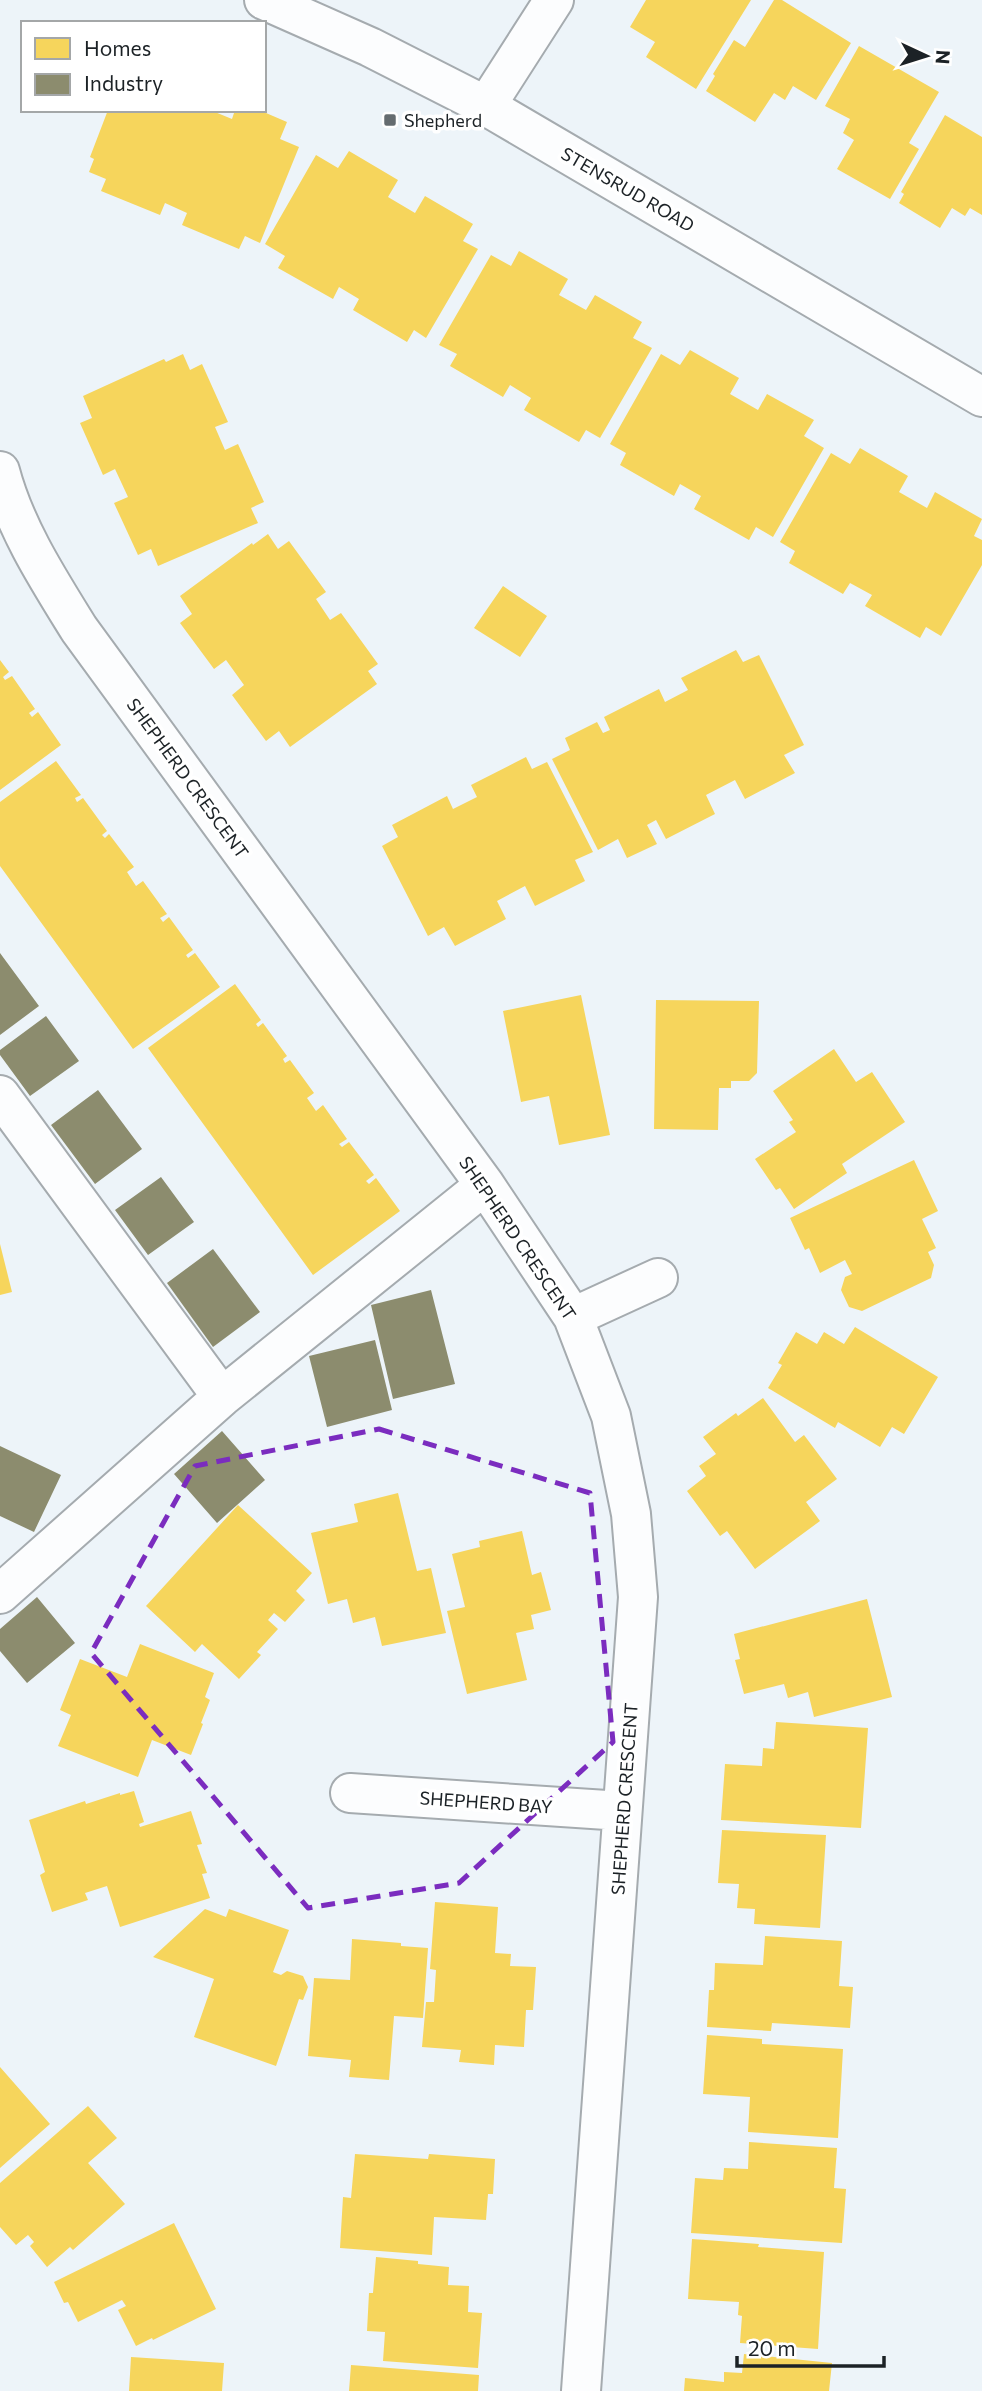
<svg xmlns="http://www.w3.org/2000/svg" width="982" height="2391" font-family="Commissioner,sans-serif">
  <rect width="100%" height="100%" fill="#edf4f9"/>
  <path fill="#f6d55c" d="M 646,0 L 751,0 L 696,89 L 646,57 L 655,42 L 630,27 Z
    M 774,0 L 782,0 L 851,43 L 816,100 L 793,86 L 785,100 L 774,93 L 755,122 L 706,91 L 715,76 L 713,74 L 734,40 L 745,47 Z
    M 859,46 L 939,92 L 909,143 L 919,149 L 890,199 L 837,169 L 854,140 L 843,133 L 850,119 L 825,106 Z
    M 108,110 L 210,110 L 232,119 L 235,110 L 259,110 L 287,122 L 280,139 L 299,147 L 260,243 L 245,236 L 239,249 L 182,225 L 187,213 L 165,203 L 160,215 L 101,191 L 106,179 L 89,172 L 94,159 L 90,157 Z
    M 945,115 L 982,137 L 982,215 L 970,208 L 965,216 L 952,208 L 940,228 L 899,203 L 904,194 L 901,192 Z
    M 349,151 L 398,180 L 388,197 L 415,213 L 425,196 L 473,224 L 463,241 L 478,249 L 426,338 L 414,330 L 407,342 L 353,310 L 359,299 L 339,287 L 333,299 L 278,268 L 285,256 L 265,244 L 316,155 L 338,168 Z
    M 519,251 L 568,279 L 559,295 L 586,310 L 595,295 L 642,322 L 633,338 L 652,348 L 600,438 L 586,430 L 579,442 L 524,410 L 531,398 L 510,385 L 503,397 L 450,366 L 457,354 L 439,345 L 491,255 L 511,266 Z
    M 690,350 L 739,378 L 730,394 L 758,410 L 767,394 L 814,420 L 804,436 L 824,448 L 773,537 L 756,527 L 749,540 L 694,509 L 701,496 L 680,484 L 674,496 L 620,465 L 626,453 L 610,444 L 661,354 L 680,365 Z
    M 183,354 L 190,370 L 202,364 L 228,422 L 215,427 L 225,450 L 238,444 L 264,502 L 251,508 L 258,523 L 158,566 L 151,549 L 138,555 L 114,503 L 128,497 L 115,469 L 103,475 L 80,423 L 92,418 L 83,396 L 164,359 L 166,362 Z
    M 860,448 L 908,476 L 899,492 L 927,508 L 935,492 L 982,519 L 974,536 L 982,540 L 982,565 L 941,636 L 926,627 L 920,638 L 865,606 L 872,595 L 850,583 L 843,594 L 789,563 L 795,551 L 780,542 L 831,453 L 850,464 Z
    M 268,534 L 278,549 L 289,541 L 326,592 L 316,599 L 330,620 L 341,613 L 378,664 L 368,671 L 377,684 L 290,747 L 279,731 L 266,741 L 232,695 L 244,685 L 226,660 L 214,669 L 180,623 L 192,614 L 180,596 L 252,543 L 253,545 Z
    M 503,586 L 547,616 L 520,657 L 474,628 Z
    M 736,650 L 743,662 L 759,655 L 804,745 L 784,755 L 795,773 L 745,799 L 735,780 L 706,795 L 715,814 L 666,839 L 656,820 L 647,825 L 657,844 L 627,858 L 618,839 L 598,850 L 552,759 L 570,750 L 565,738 L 597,722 L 603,733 L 610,730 L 604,717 L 659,689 L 665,702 L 688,690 L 681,678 Z
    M 0,660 L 9,672 L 3,677 L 5,680 L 12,676 L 35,709 L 29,713 L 32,717 L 38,712 L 61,745 L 0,790 Z
    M 526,757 L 532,769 L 547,762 L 593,852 L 575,860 L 585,881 L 535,906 L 525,886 L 497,901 L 506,919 L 455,946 L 444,927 L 428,936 L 382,846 L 398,837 L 392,825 L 447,796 L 453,809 L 477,797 L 471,785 Z
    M 56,761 L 81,795 L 75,798 L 77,802 L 83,798 L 107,831 L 102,835 L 105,838 L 109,834 L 134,867 L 127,872 L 136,886 L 143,881 L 167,914 L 160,918 L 163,922 L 169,917 L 193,950 L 186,955 L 188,958 L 195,953 L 220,987 L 133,1049 L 0,866 L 0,802 Z
    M 235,984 L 261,1020 L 256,1024 L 258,1027 L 263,1023 L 287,1056 L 283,1059 L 285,1063 L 290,1060 L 314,1093 L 307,1098 L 316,1111 L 323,1105 L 347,1139 L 339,1144 L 342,1147 L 349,1142 L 374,1175 L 366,1181 L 369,1184 L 376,1178 L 400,1211 L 313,1275 L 148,1048 Z
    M 581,995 L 610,1135 L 559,1145 L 549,1096 L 521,1102 L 503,1011 Z
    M 656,1000 L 759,1001 L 757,1073 L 749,1081 L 731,1081 L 731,1088 L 719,1088 L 718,1130 L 654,1129 Z
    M 834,1049 L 856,1082 L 872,1072 L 905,1122 L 842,1164 L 847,1173 L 794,1209 L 780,1188 L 776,1190 L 755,1159 L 796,1132 L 789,1122 L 793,1120 L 773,1091 Z
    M 914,1160 L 938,1211 L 922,1219 L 936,1248 L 928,1252 L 934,1265 L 931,1278 L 862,1311 L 849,1307 L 841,1290 L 845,1277 L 852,1274 L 845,1260 L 820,1273 L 809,1248 L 805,1250 L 790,1218 Z
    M 0,1244 L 12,1292 L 0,1295 Z
    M 855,1327 L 938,1377 L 904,1434 L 892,1427 L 880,1447 L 838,1422 L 835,1428 L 768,1388 L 782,1365 L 778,1363 L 796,1332 L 817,1344 L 824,1332 L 844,1344 Z
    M 763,1398 L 795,1442 L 804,1435 L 837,1479 L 806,1502 L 820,1521 L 755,1569 L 727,1531 L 720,1536 L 687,1491 L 706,1476 L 699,1466 L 716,1454 L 703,1437 L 736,1413 L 738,1416 Z
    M 398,1493 L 417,1571 L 431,1568 L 446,1633 L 382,1646 L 375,1617 L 353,1623 L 347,1599 L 328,1604 L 311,1533 L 358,1522 L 354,1504 Z
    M 238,1505 L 312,1573 L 296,1591 L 305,1600 L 285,1622 L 274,1613 L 268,1620 L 278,1629 L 257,1652 L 261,1655 L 239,1679 L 202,1644 L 195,1652 L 146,1606 Z
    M 522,1531 L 532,1575 L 541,1572 L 551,1610 L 531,1615 L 534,1629 L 516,1633 L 527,1680 L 467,1694 L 447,1611 L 465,1607 L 452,1554 L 480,1547 L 479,1541 Z
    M 867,1599 L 892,1697 L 814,1717 L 808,1692 L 788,1698 L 784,1684 L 744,1694 L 735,1660 L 740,1659 L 734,1634 Z
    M 140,1644 L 214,1673 L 205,1697 L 210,1700 L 201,1723 L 203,1724 L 191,1755 L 152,1740 L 138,1777 L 58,1746 L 71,1715 L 60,1710 L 80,1659 L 127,1677 Z
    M 776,1722 L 868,1728 L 861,1828 L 721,1820 L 725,1764 L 762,1766 L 763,1748 L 774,1749 Z
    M 134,1791 L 144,1822 L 139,1824 L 140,1827 L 191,1811 L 202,1844 L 197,1845 L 207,1873 L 202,1874 L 210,1898 L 120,1927 L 107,1886 L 85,1893 L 88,1900 L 52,1912 L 40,1875 L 45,1872 L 29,1820 L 85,1801 L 86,1804 L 120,1793 L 120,1795 Z
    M 722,1830 L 826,1835 L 820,1928 L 754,1924 L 755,1909 L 737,1908 L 739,1884 L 718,1883 Z
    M 435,1902 L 498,1907 L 495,1953 L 511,1954 L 510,1966 L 536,1967 L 533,2010 L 526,2010 L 524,2047 L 495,2045 L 494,2065 L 459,2062 L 461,2050 L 422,2047 L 426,2002 L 434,2002 L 436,1970 L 430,1969 Z
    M 205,1909 L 226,1917 L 229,1909 L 289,1930 L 273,1972 L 281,1975 L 287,1971 L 303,1976 L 308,1987 L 303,2000 L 299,1999 L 276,2066 L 194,2037 L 214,1979 L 153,1957 Z
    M 765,1936 L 842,1941 L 839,1986 L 853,1987 L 850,2028 L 772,2023 L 771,2031 L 707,2027 L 709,1990 L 714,1990 L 715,1963 L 763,1965 Z
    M 352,1939 L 401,1943 L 401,1946 L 428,1948 L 423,2018 L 394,2016 L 389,2080 L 349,2077 L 351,2060 L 308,2056 L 314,1978 L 350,1980 Z
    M 707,2035 L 762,2039 L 762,2044 L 843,2049 L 838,2138 L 748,2132 L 750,2097 L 703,2094 Z
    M 0,2067 L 50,2124 L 0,2168 Z
    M 88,2106 L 117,2138 L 88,2163 L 125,2204 L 73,2250 L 70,2247 L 47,2267 L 30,2246 L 34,2242 L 28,2235 L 16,2245 L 0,2227 L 0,2183 Z
    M 749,2142 L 837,2148 L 834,2188 L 846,2189 L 842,2243 L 691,2233 L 695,2178 L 723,2180 L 724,2168 L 748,2169 Z
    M 355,2154 L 428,2159 L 429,2154 L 495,2159 L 493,2194 L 488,2194 L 486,2220 L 434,2217 L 432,2255 L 340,2248 L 343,2197 L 351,2198 Z
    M 174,2223 L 216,2309 L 153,2340 L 152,2338 L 136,2346 L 118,2310 L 126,2306 L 122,2300 L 78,2322 L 68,2302 L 64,2303 L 54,2282 Z
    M 692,2239 L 759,2244 L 758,2247 L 824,2252 L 818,2349 L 740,2343 L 742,2316 L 738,2315 L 739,2302 L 688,2299 Z
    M 376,2257 L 418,2261 L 418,2264 L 449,2267 L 448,2285 L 469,2286 L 468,2312 L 482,2313 L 478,2368 L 383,2361 L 385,2332 L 367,2331 L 369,2293 L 373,2293 Z
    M 744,2354 L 832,2363 L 829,2391 L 684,2391 L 685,2378 L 724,2382 L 724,2372 L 742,2373 Z
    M 131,2357 L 224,2363 L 222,2391 L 129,2391 Z
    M 351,2365 L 479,2375 L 478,2391 L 349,2391 Z"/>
  <path fill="#8c8c6e" d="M 0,953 L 39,1006 L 0,1035 Z
    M 46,1016 L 79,1061 L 30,1096 L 0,1055 L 0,1050 Z
    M 98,1090 L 142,1149 L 95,1184 L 51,1125 Z
    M 161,1177 L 194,1222 L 148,1255 L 115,1210 Z
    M 213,1249 L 260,1312 L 213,1347 L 167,1283 Z
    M 431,1290 L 455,1384 L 393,1399 L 371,1305 Z
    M 375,1340 L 392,1410 L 327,1427 L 309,1356 Z
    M 222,1431 L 265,1480 L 217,1523 L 174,1474 Z
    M 0,1446 L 61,1475 L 34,1532 L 0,1516 Z
    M 37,1597 L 75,1643 L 27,1683 L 0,1651 L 0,1629 Z"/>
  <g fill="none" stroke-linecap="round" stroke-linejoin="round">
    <defs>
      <path id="minor" d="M 264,0 L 370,47 L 486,106 L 982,397
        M 486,106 L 554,0
        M 0,471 C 15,528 48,579 79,629 L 485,1185 L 573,1317 L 611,1416 L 631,1514 L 638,1597 L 581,2391
        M 0,1095 L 222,1397
        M 573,1317 L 658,1278
        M 0,1594 L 222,1397 L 485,1185
        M 350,1793 L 622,1811"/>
    </defs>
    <use href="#minor" stroke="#a5abaf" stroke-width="42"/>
    <use href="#minor" stroke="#fcfdfe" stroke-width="38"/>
  </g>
  <path fill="none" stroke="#7b2cbf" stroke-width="5" stroke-dasharray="14 9" stroke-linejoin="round" d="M 379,1429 L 590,1493 L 613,1742 L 459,1883 L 308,1908 L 91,1653 L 195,1466 Z"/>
  <rect fill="#656c70" stroke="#fff" stroke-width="2.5" x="383" y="113" width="14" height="14" rx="3.5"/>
  <g text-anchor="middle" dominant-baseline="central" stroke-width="7" stroke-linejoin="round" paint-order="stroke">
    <g font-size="18" fill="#1c2226" stroke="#fff" text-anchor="start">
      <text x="404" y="120">Shepherd</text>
    </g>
    <g font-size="18" fill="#1c2226" stroke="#fff">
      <text transform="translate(628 189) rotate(30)">STENSRUD ROAD</text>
      <text transform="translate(188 778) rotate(54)">SHEPHERD CRESCENT</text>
      <text transform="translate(518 1238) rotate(56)">SHEPHERD CRESCENT</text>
      <text transform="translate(624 1799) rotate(-86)">SHEPHERD CRESCENT</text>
      <text transform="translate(486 1802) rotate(4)">SHEPHERD BAY</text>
    </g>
  </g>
  <rect x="21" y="21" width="245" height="91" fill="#ffffff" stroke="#a4a7a8" stroke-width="2"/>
  <rect x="35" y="38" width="35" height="21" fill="#f6d55c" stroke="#a4a7a8" stroke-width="2"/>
  <text x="84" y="56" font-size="21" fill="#1c2226">Homes</text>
  <rect x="35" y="74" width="35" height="21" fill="#8c8c6e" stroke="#a4a7a8" stroke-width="2"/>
  <text x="84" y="91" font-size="21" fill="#1c2226">Industry</text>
  <g transform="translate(926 56) rotate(94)" stroke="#ffffff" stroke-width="5" paint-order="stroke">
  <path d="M0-5L12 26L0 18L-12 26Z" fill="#1c2226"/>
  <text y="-10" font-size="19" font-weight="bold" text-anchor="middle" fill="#1c2226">N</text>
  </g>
  <path d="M737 2356v10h147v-10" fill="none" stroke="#1c2226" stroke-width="3.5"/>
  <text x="748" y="2356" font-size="21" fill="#1c2226" stroke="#ffffff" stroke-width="5" paint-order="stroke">20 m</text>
</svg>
